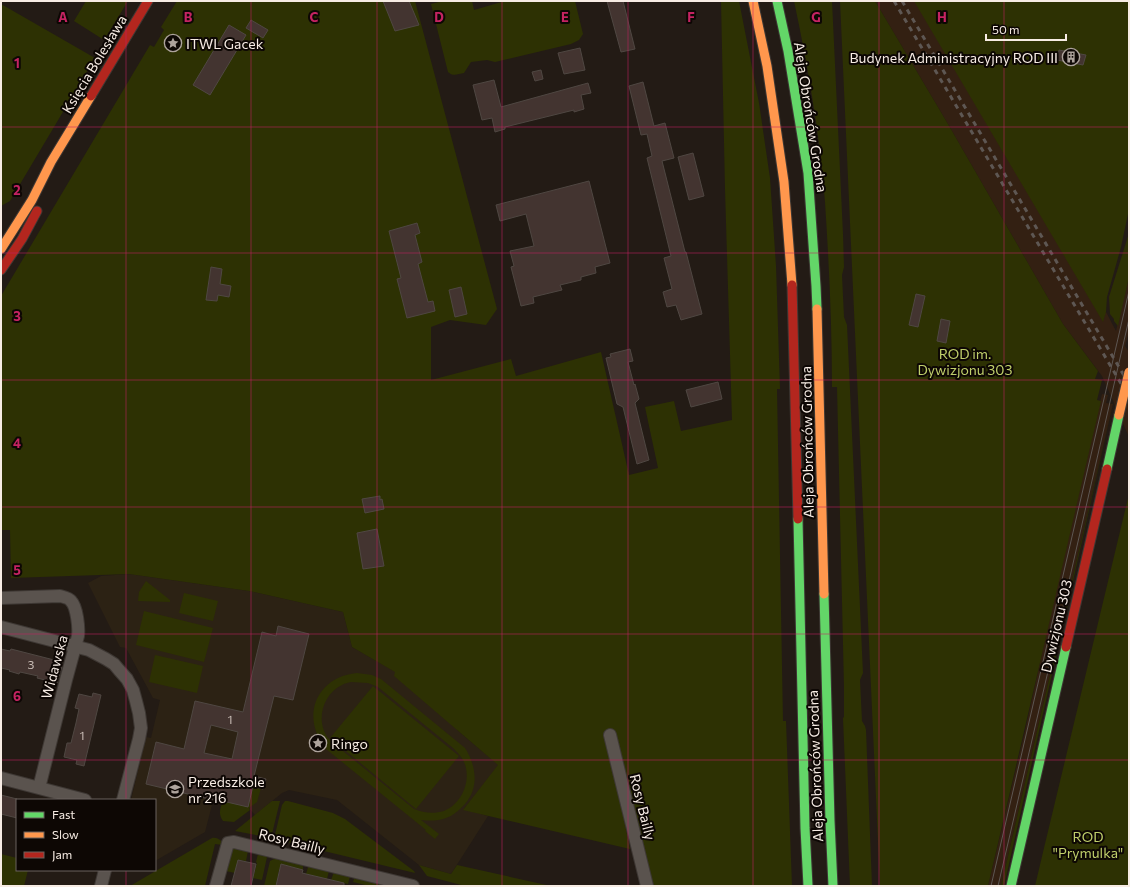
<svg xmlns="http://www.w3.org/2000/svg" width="1130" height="887" font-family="Commissioner,sans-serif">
  <rect width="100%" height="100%" fill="#231b15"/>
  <path fill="#332012" d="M 875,1 L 920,1 L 1100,283 L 1106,312 L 1116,331 L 1129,277 L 1129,331 L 1125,346 L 1129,352 L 1129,437 L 1102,376 L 1063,324 L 948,124 Z
    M 1102,394 L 1108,395 L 1106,403 L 1113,404 L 1001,886 L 988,886 L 1025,731 L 1053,603 Z"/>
  <path fill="#2c2214" d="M 129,574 L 249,591 L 343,612 L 352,647 L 396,672 L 464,736 L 499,765 L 464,809 L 488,816 L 451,874 L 419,865 L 337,800 L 289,790 L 282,793 L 255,815 L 248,807 L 219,778 L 205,832 L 155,861 L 155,800 L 131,800 L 146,737 L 151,738 L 160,700 L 153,698 L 126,648 L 120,647 L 88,583 L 101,576 Z"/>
  <path fill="#2d3103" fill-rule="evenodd" d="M 86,1 L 128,1 L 104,40 L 74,21 Z
    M 177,1 L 415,1 L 497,309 L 486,325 L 450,320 L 431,327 L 431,380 L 511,359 L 516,376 L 601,352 L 629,475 L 658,468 L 645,407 L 674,401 L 681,431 L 732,420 L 725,189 L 721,1 L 739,1 L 759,103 L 770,178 L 776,266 L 780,389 L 777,389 L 783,721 L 786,721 L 792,886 L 650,886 L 619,795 L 630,849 L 463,810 L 498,765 L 394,676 L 395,672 L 352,647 L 343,612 L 249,591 L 129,574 L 11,578 L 10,530 L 1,530 L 1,296 L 150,45 L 154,47 L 164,30 L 161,27 Z
    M 443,1 L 472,1 L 474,10 L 505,1 L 575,1 L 583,34 L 579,40 L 571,44 L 495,62 L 487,60 L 471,62 L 464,73 C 458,74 453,77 448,72 L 431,4 Z
    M 794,1 L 832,1 L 843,234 L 844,267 L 842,275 L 844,317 L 847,325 L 863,673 L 860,680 L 862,721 L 865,726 L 866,730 L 872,886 L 850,886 L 843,718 L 844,717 L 844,687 L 837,387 L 832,387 C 832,326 829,264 825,202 C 820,135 808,67 794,1 Z
    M 840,1 L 875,1 L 948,124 L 1063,324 L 1098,371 L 1095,379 L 1102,380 L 1097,400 L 1101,401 C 1063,562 1026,724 988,886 L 880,886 Z
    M 914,1 L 1129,1 L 1129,209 L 1121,247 L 1107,297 L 1106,312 L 1103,322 Z
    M 1,4 L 95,58 L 10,201 L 1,206 Z
    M 1129,233 L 1129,277 L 1118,326 L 1114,321 L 1114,319 L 1110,314 L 1109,297 Z
    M 1113,404 L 1004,886 L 1001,886 Z
    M 1129,494 L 1129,886 L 1035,886 L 1044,848 Z
    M 146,581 L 170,600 L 170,602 L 138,601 L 139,592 Z
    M 184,593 L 218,601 L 213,621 L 179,613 Z
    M 144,611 L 213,628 L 204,662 L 136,645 Z
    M 155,655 L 203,666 L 197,693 L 149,682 Z
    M 357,673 L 372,675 L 381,679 L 465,748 C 477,767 480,791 461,808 C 457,812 452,816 446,818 C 438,821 430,821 421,820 L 439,834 L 435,839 L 425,831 L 426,830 L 326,749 C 300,717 316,677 357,673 ZM 351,682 L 368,683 L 378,687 L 453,748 C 457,752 462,757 464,762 C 472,780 462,804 444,811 C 434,814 423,813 414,809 L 332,742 C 330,740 327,737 326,735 C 316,718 324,693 342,685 C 345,683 348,683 351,682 Z
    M 373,686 L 459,756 L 416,809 L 330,738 Z
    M 253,786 L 261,788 L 257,802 L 249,808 L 250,810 L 234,822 L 223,821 C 218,814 220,808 223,801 Z
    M 272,801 L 280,801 L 271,838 L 235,831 Z
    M 285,801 L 288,801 L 333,813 L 345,819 L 414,871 L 415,873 L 274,839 L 282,805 Z
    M 212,838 C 217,837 222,840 223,845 L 215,844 L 205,886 L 130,886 Z
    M 235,848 L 248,851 L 246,861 L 238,860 L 235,873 L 226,871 L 232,849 Z
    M 1,854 L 17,858 L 17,870 L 28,870 L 24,886 L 1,886 Z
    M 258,854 L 266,856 L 267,857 L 262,880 L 253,878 L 257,863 L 256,862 Z
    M 276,858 L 303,864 L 303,870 L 281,864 L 278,874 L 280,874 L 278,876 L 276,885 L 277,886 L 264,886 L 270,861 Z
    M 309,864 L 329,871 L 327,879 L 306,874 Z
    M 419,865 L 451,874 L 457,865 L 551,886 L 465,886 L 427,876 Z
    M 334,872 L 350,876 L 348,884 L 331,880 Z
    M 355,876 L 382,884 L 384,886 L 369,886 L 353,882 Z"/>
  <path fill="#433430" stroke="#4f4742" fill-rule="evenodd" d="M 383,1 L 409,1 L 419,25 L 395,31 Z
    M 607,1 L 623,1 L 635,49 L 621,52 Z
    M 251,20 L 268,30 L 263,38 L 246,28 Z
    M 229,25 L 246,35 L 210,95 L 193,85 Z
    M 580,48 L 585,70 L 564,74 L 558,53 Z
    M 1059,50 L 1086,55 L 1083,65 L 1057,60 Z
    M 541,70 L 543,79 L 535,81 L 532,72 Z
    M 494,80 L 501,107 L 588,83 L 591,93 L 581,95 L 584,109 L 574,112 L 574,110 L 505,127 L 505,129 L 495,132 L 492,118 L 482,120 L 473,85 Z
    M 643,82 L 654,126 L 665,123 L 674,158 L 662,161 L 685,252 L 686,252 L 702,314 L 681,320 L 676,305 L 667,307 L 663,292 L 672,289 L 664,258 L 671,256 L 647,158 L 652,156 L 647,134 L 641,135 L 629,86 Z
    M 693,153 L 704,196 L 689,200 L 678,157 Z
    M 589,181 L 610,263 L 595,267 L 596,273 L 581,277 L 581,280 L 560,285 L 562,290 L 533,297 L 534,303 L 521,306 L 511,267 L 514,266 L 510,251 L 534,246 L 526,214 L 500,221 L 496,205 Z
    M 417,223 L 420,233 L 415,235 L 422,262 L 418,264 L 428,302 L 433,301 L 435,311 L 407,318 L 397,279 L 401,278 L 389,231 Z
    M 211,267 L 222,269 L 220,284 L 231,286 L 229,297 L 218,295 L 217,301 L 206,300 Z
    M 461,287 L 467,314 L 455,317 L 449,290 Z
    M 916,294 L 925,296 L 918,327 L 909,325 Z
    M 941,319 L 950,321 L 946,343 L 937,341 Z
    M 630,349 L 633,361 L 628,362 L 634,385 L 635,384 L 639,399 L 635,403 L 649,460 L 637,464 L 623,407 L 617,404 L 606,358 L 611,357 L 610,354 Z
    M 718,382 L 722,399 L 691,407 L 686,390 Z
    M 380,496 L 380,500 L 382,499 L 384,509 L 365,513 L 362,499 Z
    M 377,529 L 384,566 L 363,569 L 357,533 Z
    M 278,626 L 309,634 L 293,700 L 274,696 L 254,776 L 266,779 L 263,789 L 253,786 L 248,807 L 214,799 L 213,800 L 146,784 L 156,742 L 184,749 L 195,701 L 243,712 L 262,632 L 276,636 ZM 211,725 L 238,732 L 232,759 L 204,753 Z
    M 1,649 L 10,651 L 11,649 L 62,662 L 61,667 L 62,667 L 57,683 L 37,678 L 38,676 L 20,672 L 19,674 L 9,671 L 10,670 L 1,668 Z
    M 93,693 L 101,695 L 84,766 L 76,764 L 77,760 L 64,757 L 67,743 L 71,743 L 76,723 L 79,709 L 75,708 L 79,694 L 92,697 Z
    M 1,795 L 17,799 L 17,818 L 1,814 Z
    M 238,860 L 256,864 L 251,886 L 231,886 Z
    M 281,864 L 303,870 L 302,873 L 344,883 L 344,886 L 276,886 Z"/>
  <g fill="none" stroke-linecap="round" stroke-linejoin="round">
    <defs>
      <path id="street" d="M 1,598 L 60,596 C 64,597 69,598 71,601 C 77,607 79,628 78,636 L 66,680 L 39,788
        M 1,627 L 89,650 L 106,659 L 114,664 L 119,670 L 127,679 L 133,690 L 136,701 L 139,713 L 141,728 L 139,739 L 123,800
        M 610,735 L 647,886
        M 1,778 L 85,800
        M 101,886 L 105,870
        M 216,886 L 228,843 L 234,842 L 413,886"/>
      <path id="fast" d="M 777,1 L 788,51 L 808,173 L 816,286 L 817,309
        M 1107,469 L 1119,415
        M 798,519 L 805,828 L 808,886
        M 824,594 L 830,821 L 833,886
        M 1011,886 L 1066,647"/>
      <path id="slow" d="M 753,1 L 767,66 L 784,182 L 792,285
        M 1,249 L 32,200 L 51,162 L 91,96
        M 817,309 L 824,594"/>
      <path id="jam" d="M 91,96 L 148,1
        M 1,270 L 22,239 L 37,211
        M 792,285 L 798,519
        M 1066,647 L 1107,469"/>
    </defs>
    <use href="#street" stroke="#3e3834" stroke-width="14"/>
    <use href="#fast" stroke="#3e3834" stroke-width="11"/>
    <use href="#slow" stroke="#3e3834" stroke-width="11"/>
    <use href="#jam" stroke="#3e3834" stroke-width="11"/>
    <use href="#street" stroke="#5a534e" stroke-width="12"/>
    <use href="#fast" stroke="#63d668" stroke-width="9"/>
    <use href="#slow" stroke="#ff974d" stroke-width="9"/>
    <use href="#jam" stroke="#b3261e" stroke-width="9"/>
    <path stroke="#5e5753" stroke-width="1" d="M 991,886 L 1129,291
      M 998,886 L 1069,581 L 1129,319"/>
    <path stroke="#5e5753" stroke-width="3" stroke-dasharray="5 5" stroke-linecap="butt" d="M 894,1 L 1129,397
      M 902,1 L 1129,384"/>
    <defs>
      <path id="slow-bridge" d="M 1119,415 L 1129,372"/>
    </defs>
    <use href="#slow-bridge" stroke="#3e3834" stroke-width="11" stroke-linecap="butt"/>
    <use href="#slow-bridge" stroke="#ff974d" stroke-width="9"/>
  </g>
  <path fill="none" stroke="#c52362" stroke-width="1" stroke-opacity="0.55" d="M 126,1 L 126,800M 251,1 L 251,886M 377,1 L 377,886M 502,1 L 502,886M 628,1 L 628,886M 753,1 L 753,886M 879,1 L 879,886M 1004,1 L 1004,886M 1,127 L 1129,127M 1,253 L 1129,253M 1,380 L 1129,380M 1,507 L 1129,507M 1,634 L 1129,634M 1,760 L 1129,760M 126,870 L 126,886"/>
  <defs>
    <symbol id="sight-ring" viewBox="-11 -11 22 22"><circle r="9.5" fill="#0d0704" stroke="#ada39c" stroke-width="1.5"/><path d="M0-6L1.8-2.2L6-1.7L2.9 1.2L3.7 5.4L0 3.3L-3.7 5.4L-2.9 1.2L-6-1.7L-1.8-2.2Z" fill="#ada39c"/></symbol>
    <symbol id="building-ring" viewBox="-11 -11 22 22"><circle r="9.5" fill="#0d0704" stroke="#ada39c" stroke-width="1.5"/><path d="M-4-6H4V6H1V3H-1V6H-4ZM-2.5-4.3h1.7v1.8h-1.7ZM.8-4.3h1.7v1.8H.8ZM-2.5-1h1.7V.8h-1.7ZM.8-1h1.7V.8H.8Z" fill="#ada39c"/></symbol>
    <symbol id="school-ring" viewBox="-11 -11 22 22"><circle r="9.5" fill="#0d0704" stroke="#ada39c" stroke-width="1.5"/><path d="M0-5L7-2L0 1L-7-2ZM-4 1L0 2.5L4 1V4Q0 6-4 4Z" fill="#ada39c"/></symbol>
  </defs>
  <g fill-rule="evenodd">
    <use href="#sight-ring" x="163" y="33" width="20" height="20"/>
    <use href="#building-ring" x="1061" y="47" width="20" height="20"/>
    <use href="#sight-ring" x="308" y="733" width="20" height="20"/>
    <use href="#school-ring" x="165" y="779" width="20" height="20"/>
  </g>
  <g text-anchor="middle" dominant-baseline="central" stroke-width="4" stroke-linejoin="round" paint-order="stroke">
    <g font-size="12" fill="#cabeb7">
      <text x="31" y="664">3</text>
      <text x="230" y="719">1</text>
      <text x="82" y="735">1</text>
    </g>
    <g font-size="14" fill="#f7ece4" stroke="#0d0704" text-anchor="start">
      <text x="186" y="43">ITWL Gacek</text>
      <text x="1058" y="57" text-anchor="end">Budynek Administracyjny ROD III</text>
      <text x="331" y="743">Ringo</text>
      <text x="188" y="781">Przedszkole<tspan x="188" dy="16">nr 216</tspan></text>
    </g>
    <g font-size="14" fill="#f7ece4" stroke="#0d0704">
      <text transform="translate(94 64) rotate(-59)">Księcia Bolesława</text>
      <text transform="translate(811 117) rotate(81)">Aleja Obrońców Grodna</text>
      <text transform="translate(807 442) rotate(-91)">Aleja Obrońców Grodna</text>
      <text transform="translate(1056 626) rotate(-77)">Dywizjonu 303</text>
      <text transform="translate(54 667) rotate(-75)">Widawska</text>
      <text transform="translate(815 766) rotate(-92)">Aleja Obrońców Grodna</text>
      <text transform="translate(643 807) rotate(76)">Rosy Bailly</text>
      <text transform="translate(292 841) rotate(14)">Rosy Bailly</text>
    </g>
    <g font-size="14" fill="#c0cf6b" stroke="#0d0704">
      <text x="965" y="353">ROD im.<tspan x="965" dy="16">Dywizjonu 303</tspan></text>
      <text x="1088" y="836">ROD<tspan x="1088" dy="16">"Prymulka"</tspan></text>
    </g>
  </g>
  <g font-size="13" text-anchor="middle" font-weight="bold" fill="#c52362" stroke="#0d0704" stroke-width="4" stroke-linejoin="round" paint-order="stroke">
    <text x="63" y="22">A</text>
    <text x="188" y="22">B</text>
    <text x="314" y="22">C</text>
    <text x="439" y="22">D</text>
    <text x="565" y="22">E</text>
    <text x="691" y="22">F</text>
    <text x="816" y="22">G</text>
    <text x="942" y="22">H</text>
    <text x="17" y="68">1</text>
    <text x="17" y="195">2</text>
    <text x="17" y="321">3</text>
    <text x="17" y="448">4</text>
    <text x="17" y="575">5</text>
    <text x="17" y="701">6</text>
  </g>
  <rect width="1130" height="887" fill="none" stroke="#f7ece4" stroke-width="4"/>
  <rect x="16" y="799" width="140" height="72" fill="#0d0704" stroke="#6b635e"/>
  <rect x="24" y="812" width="20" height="6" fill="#63d668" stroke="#6b635e"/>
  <text x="52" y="819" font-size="12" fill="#f7ece4">Fast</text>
  <rect x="24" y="832" width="20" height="6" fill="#ff974d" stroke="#6b635e"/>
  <text x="52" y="839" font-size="12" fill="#f7ece4">Slow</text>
  <rect x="24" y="852" width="20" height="6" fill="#b3261e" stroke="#6b635e"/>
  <text x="52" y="859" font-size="12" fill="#f7ece4">Jam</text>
  <path d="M986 34v6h80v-6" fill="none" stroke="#f7ece4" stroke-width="2"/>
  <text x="992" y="34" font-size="12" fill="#f7ece4" stroke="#0d0704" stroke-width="3" paint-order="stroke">50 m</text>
</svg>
